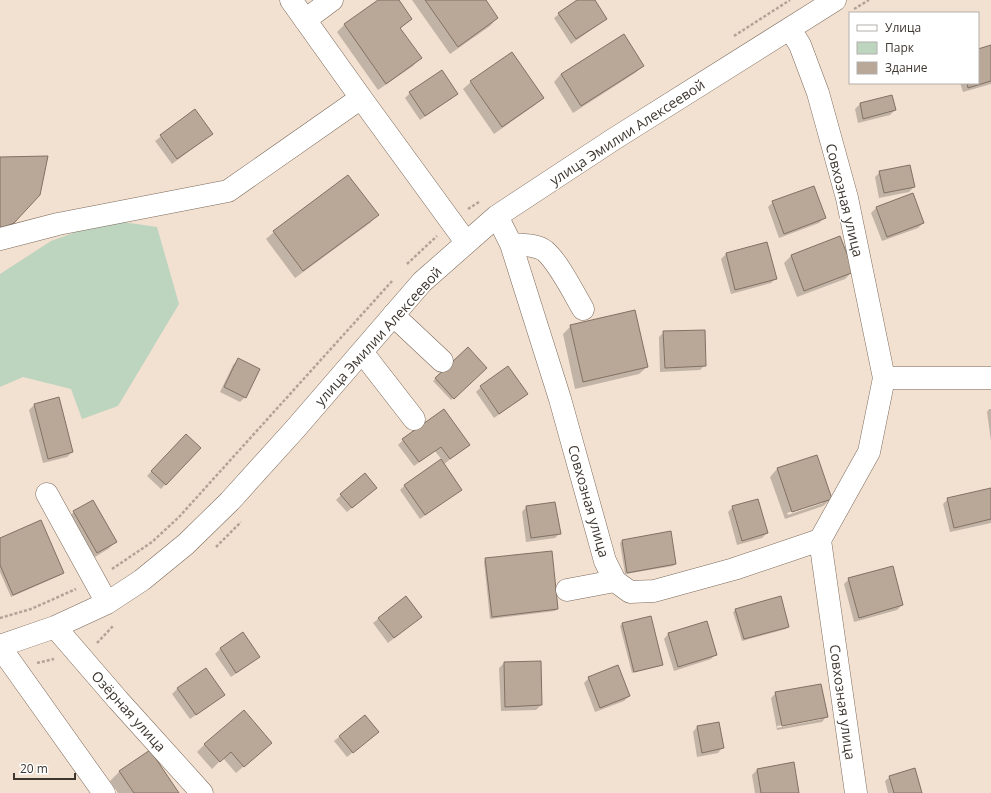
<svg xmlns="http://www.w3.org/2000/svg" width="991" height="793" font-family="'Open Sans',sans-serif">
  <rect width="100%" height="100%" fill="#f2e0d0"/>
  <path fill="#bdd5bf" d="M 109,220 L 157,227 L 179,304 L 118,406 L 82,419 L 71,389 L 23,377 L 0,387 L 0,274 L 51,241 Z"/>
  <path fill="#0003" fill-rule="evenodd" d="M 380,0 L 398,0 L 411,19 L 400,29 L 420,58 L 413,66 L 378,90 L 337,32 L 344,25 Z
    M 412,0 L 485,0 L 497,18 L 490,26 L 450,54 Z
    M 579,0 L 594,0 L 606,18 L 601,23 L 571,44 L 554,18 L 559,14 Z
    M 623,35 L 643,66 L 635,73 L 573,113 L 554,82 L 561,74 Z
    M 991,46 L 991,84 L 963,92 L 960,83 L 978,83 L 978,50 Z
    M 471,82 L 543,97 L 535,105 L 494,134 L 463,89 Z
    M 410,93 L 456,94 L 451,99 L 420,120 L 405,98 Z
    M 891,97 L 895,110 L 890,115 L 858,123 L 855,109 L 860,104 Z
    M 195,111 L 212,134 L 172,164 L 155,141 Z
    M 880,172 L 914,187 L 909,192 L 879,198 L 875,177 Z
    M 912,195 L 923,223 L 918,228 L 882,241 L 871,213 L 876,208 Z
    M 773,202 L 824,218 L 819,223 L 779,238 L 768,207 Z
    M 377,215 L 370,223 L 295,278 L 266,239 L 274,232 Z
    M 726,254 L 776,278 L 771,283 L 731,294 L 721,259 Z
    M 791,256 L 852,272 L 845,279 L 797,297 L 784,263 Z
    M 571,326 L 647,367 L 639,374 L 575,389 L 563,334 Z
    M 664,332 L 705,365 L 700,370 L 660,372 L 659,337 Z
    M 468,349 L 486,368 L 451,400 L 433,381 Z
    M 238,360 L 245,397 L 240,402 L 220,392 L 233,365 Z
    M 508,368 L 526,394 L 521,399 L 494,418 L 476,392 L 481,387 Z
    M 34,405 L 72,452 L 67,457 L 43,463 L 29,410 Z
    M 989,409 L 991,409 L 991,441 L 987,412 Z
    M 186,435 L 200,448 L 161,489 L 147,476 Z
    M 403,440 L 468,445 L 443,465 L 455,494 L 420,519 L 400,490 L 405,485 L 442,460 L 435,451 L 414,466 L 398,445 Z
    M 816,456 L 831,499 L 823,506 L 785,519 L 770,477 L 777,469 ZM 823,501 L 823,503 L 788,515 L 787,513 Z
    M 991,489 L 991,523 L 950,532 L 943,504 L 948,499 Z
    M 371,492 L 347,512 L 336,500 L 341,495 Z
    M 526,507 L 560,533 L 555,538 L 526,542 L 522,512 Z
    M 733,507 L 767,533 L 762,538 L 737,545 L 728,512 Z
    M 74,512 L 116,542 L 108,549 L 90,560 L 66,519 Z
    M 670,533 L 675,564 L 673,566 L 625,574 L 620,543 L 622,541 Z
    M 0,539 L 63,572 L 61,575 L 11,597 L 0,572 Z
    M 486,559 L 557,609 L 555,611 L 490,619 L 484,561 Z
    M 849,579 L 902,605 L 897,610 L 854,622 L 844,584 Z
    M 406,597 L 416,621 L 388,643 L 373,623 Z
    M 736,610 L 788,626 L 786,629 L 742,641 L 733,612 Z
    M 651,617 L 662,664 L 660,666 L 632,673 L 620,626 L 622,624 Z
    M 243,633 L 259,657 L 254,661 L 231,677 L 215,654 L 220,649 Z
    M 668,634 L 716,654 L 711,659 L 674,671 L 664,639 Z
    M 504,663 L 541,705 L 536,710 L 501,711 L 499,668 Z
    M 206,669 L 224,695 L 219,699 L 190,719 L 172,694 L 177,689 Z
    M 589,678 L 629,696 L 624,701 L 595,712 L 584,683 Z
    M 776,693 L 826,717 L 822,722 L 777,730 L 771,698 ZM 822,717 L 822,719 L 777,728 L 777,726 Z
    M 365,716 L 378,732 L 347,757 L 334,741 Z
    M 697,727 L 722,748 L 718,753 L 697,757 L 693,732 Z
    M 271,743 L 236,773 L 223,758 L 212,769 L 197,752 L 205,744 Z
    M 793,764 L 798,793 L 755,793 L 752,775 L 757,770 Z
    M 120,771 L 178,793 L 118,793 L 110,781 Z
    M 890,777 L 921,793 L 888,793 L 885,781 Z"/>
  <path fill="#b9a798" stroke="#827264" d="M 378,0 L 399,0 L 412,19 L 400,28 L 422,58 L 386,84 L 344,24 Z
    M 425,0 L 486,0 L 498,18 L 458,47 Z
    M 577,0 L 595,0 L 607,19 L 576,39 L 558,13 Z
    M 624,34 L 644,66 L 581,106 L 561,74 Z
    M 991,45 L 991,81 L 968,88 L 967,83 L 978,83 L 978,49 Z
    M 512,52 L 544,98 L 502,127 L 470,81 Z
    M 442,70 L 458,94 L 425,116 L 409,92 Z
    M 892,95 L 896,110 L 863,119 L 860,103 Z
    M 195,109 L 213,134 L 177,159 L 160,135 Z
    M 48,156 L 40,195 L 14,223 L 0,229 L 0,157 Z
    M 910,165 L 915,187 L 884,193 L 879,171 Z
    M 348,175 L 379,215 L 303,271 L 273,231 Z
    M 814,186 L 826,218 L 784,234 L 772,201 Z
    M 913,193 L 924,223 L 887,237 L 876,207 Z
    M 840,236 L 854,272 L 804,291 L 791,255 Z
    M 767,242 L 777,279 L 735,290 L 726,253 Z
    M 635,310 L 648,367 L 583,382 L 570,325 Z
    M 705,330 L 706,366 L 665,368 L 663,331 Z
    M 468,347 L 487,368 L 454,399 L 435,378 Z
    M 238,358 L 260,369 L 246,398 L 224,387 Z
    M 508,366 L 528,394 L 499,414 L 480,386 Z
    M 59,397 L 73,452 L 48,459 L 34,404 Z
    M 444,409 L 470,445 L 450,459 L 441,447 L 419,462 L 402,439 Z
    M 186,434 L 201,448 L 166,485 L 151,471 Z
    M 817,455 L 832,499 L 792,512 L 777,468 Z
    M 441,459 L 462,490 L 425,515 L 404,485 Z
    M 365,473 L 377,488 L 352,508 L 340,494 Z
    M 991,488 L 991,519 L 954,528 L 947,498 Z
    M 758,499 L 768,533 L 742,541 L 732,506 Z
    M 93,500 L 117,542 L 97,553 L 73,511 Z
    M 555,502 L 561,534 L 531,538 L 526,506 Z
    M 41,520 L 64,573 L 13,595 L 0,565 L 0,538 Z
    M 671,531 L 676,564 L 627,573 L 622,540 Z
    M 552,551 L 558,609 L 492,617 L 485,558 Z
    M 893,566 L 903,605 L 859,618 L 848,578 Z
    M 406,596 L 422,617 L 394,638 L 378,618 Z
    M 781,596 L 789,627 L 744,639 L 735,609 Z
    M 651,616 L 663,665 L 634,672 L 622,623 Z
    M 707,621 L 717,655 L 678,667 L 668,633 Z
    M 243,632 L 260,657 L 236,673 L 220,648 Z
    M 541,661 L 542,705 L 505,707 L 504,662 Z
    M 618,665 L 630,696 L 600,708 L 588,677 Z
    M 206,668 L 225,695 L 196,715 L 177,688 Z
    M 821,684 L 828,717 L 782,726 L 775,692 Z
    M 244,710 L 272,743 L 244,767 L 231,752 L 220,762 L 204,744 Z
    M 365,715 L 379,732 L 353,753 L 339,736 Z
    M 719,722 L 724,748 L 702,753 L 697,726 Z
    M 150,750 L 179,793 L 134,793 L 119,771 Z
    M 794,762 L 799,793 L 761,793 L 757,769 Z
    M 915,768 L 922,793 L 894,793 L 889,776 Z"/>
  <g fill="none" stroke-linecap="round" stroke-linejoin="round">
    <defs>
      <path id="minor" d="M 291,0 L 361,98
        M 305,20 L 332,0
        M 790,29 L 800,45 L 818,93 L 847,198 L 884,378
        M 497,216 L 511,244 L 560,399 L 605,561 L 615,581 L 630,592 L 654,591 L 734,569 L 820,540 L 869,452 L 884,378 L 991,378
        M 0,239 L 58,224 L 228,191 L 361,98 L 466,242
        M 511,244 C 522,245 536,244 545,251 C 559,263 573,292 583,309
        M 393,315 L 442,361
        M 362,352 L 414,419
        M 47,494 L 107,603
        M 820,540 L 856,793
        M 567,590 L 615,581
        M 55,627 L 118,700 L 202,793
        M 0,646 L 55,627 L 107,603 L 142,580 L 186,544 L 230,501 L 296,428 L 422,282 L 497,216 L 614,139 L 835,0
        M 0,647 L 104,793"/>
    </defs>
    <use href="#minor" stroke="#7b6a5c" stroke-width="23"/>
    <path stroke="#b1a397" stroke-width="2.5" stroke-dasharray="3 2" stroke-linecap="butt" d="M 854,9 L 869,0
      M 734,36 L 790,0
      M 468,209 L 479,202
      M 407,264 L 437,236
      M 216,547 L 241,522
      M 112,569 L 152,542 L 179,517 L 393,280
      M 0,618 L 31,609 L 76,589
      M 97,643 L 114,625
      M 37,663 L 54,659"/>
    <use href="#minor" stroke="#fff" stroke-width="22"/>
  </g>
  <g text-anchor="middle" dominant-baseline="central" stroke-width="3" stroke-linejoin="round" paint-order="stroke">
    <g font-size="14" fill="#3e3730" stroke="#fff">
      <text transform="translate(627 132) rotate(-33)">улица Эмилии Алексеевой</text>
      <text transform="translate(845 200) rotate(76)">Совхозная улица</text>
      <text transform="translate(378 336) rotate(-48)">улица Эмилии Алексеевой</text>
      <text transform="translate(589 501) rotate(74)">Совхозная улица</text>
      <text transform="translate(843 702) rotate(82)">Совхозная улица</text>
      <text transform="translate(129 711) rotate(48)">Озёрная улица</text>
    </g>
  </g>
  <rect x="849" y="12" width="130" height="72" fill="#ffffff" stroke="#b2afac"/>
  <rect x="857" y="25" width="20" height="6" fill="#ffffff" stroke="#b2afac"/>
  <text x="885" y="32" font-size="12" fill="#3e3730">Улица</text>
  <rect x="857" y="42" width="20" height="12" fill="#bdd5bf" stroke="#b2afac"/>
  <text x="885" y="52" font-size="12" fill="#3e3730">Парк</text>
  <rect x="857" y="62" width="20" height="12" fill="#b9a798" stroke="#b2afac"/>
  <text x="885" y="72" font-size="12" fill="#3e3730">Здание</text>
  <path d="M14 773v6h61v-6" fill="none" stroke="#3e3730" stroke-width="2"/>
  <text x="20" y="773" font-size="12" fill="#3e3730" stroke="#ffffff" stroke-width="3" paint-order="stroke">20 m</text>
</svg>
